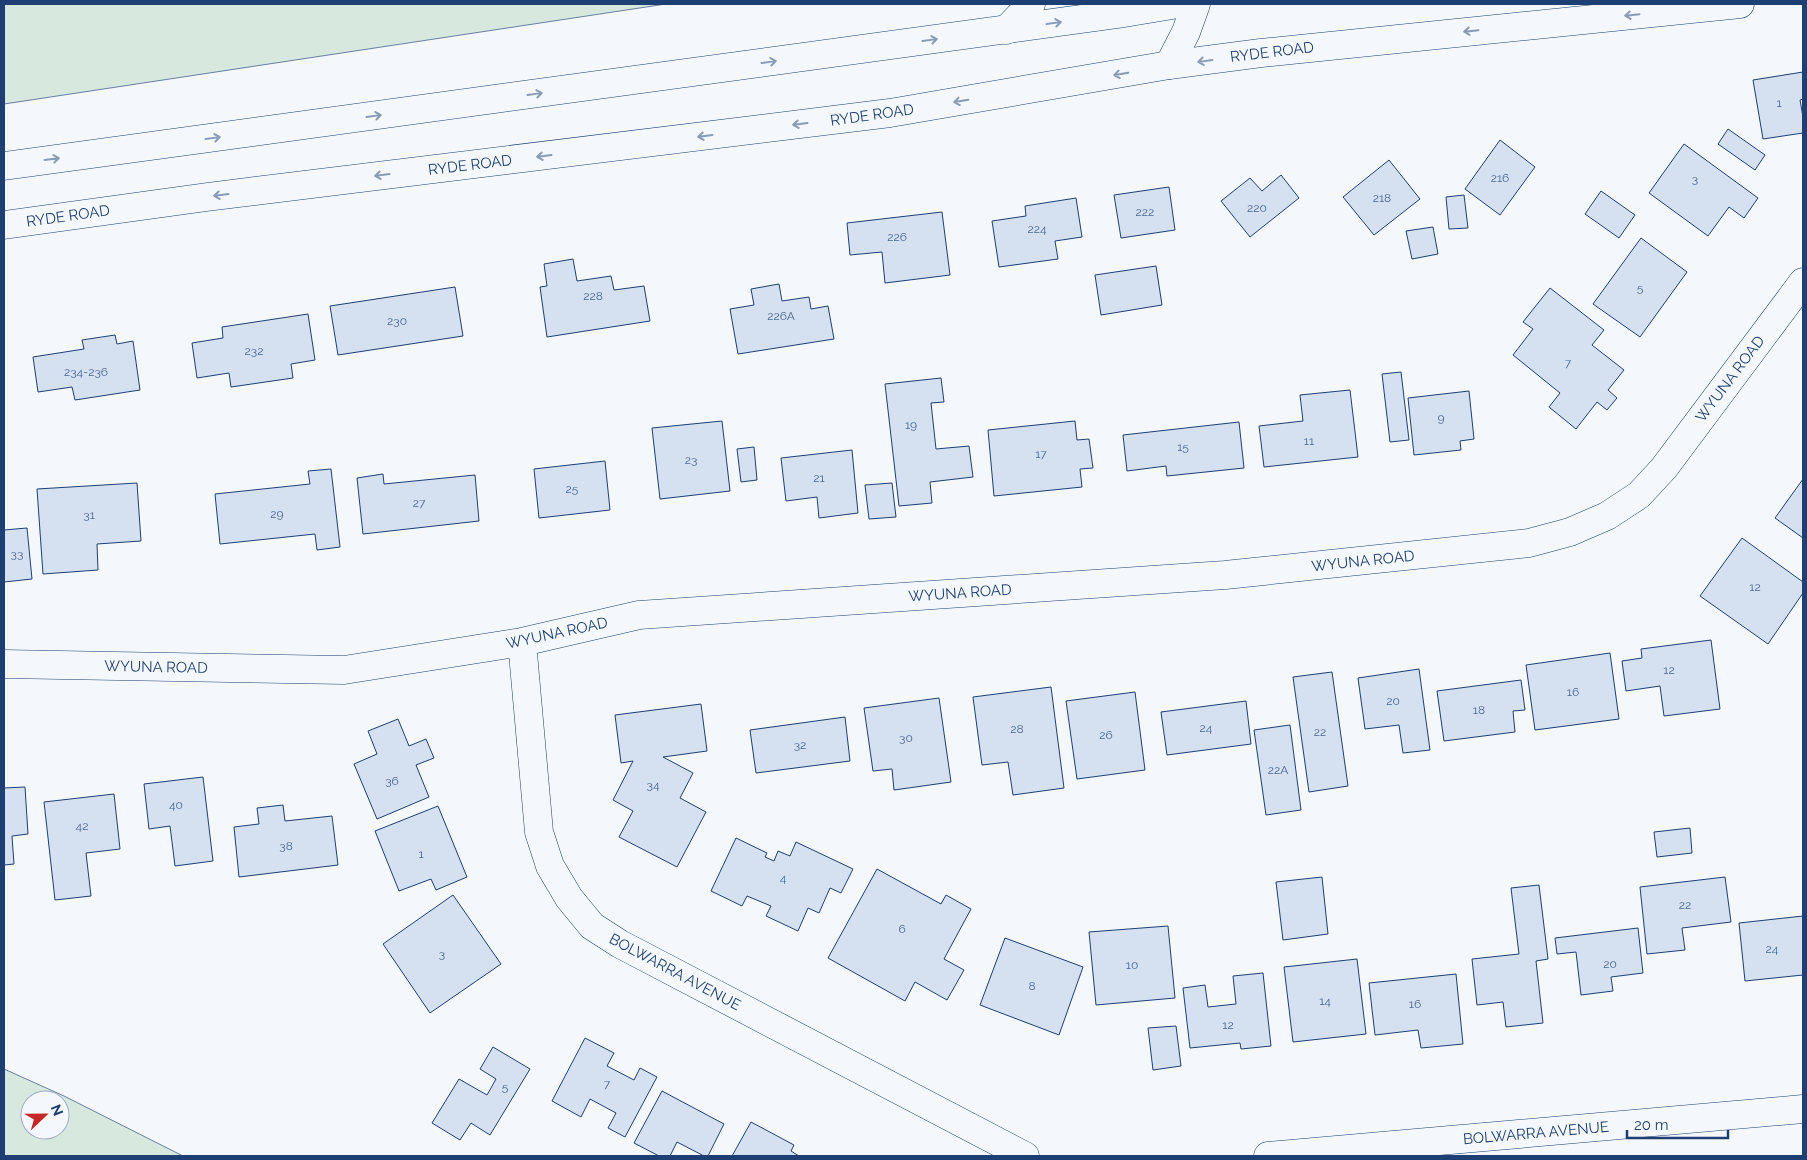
<svg xmlns="http://www.w3.org/2000/svg" width="1807" height="1160" font-family="Raleway,sans-serif">
  <rect width="100%" height="100%" fill="#f4f7fb"/>
  <path fill="#d7e8df" stroke="#687fa3" fill-rule="evenodd" d="M 4,4 L 666,4 L 4,104 Z
    M 4,1069 L 64,1096 L 183,1156 L 4,1156 ZM 30,1100 L 60,1100 L 60,1130 L 30,1130 Z"/>
  <path fill="#d5e0f0" stroke="#1d3f73" d="M 1803,72 L 1803,99 L 1800,100 L 1803,117 L 1803,133 L 1763,139 L 1753,80 Z
    M 1728,129 L 1765,155 L 1755,170 L 1718,144 Z
    M 1500,140 L 1535,167 L 1500,215 L 1465,189 Z
    M 1684,144 L 1758,198 L 1744,218 L 1729,207 L 1708,236 L 1649,193 Z
    M 1389,160 L 1420,199 L 1374,235 L 1343,197 Z
    M 1281,175 L 1299,198 L 1250,237 L 1221,201 L 1250,178 L 1262,191 Z
    M 1169,187 L 1175,230 L 1121,238 L 1114,195 Z
    M 1601,191 L 1635,215 L 1619,238 L 1585,214 Z
    M 1464,195 L 1468,228 L 1449,229 L 1446,197 Z
    M 1076,198 L 1082,237 L 1055,241 L 1058,259 L 999,267 L 992,221 L 1026,216 L 1025,206 Z
    M 942,212 L 950,275 L 885,283 L 882,252 L 850,255 L 847,223 Z
    M 1433,227 L 1438,254 L 1412,259 L 1406,231 Z
    M 1641,238 L 1687,272 L 1640,337 L 1593,304 Z
    M 573,259 L 577,281 L 611,276 L 614,290 L 644,286 L 650,321 L 547,337 L 540,287 L 547,286 L 544,264 Z
    M 1156,266 L 1162,305 L 1101,315 L 1095,275 Z
    M 779,284 L 782,301 L 809,297 L 811,309 L 828,306 L 834,339 L 738,354 L 730,309 L 754,305 L 751,289 Z
    M 455,287 L 463,336 L 338,355 L 330,306 Z
    M 1550,288 L 1604,330 L 1592,345 L 1624,370 L 1608,390 L 1617,398 L 1607,410 L 1597,402 L 1576,429 L 1549,407 L 1560,393 L 1513,355 L 1533,329 L 1523,322 Z
    M 308,314 L 315,360 L 291,364 L 293,378 L 231,387 L 229,373 L 197,378 L 192,343 L 223,338 L 222,327 Z
    M 115,335 L 117,344 L 133,341 L 140,390 L 75,400 L 72,387 L 38,392 L 33,357 L 84,349 L 82,340 Z
    M 1401,372 L 1409,440 L 1390,442 L 1382,374 Z
    M 941,378 L 944,402 L 931,403 L 936,449 L 969,446 L 973,477 L 930,482 L 932,503 L 899,506 L 885,384 Z
    M 1350,390 L 1358,457 L 1264,467 L 1259,426 L 1303,421 L 1300,395 Z
    M 1469,391 L 1474,439 L 1460,441 L 1461,450 L 1414,455 L 1408,398 Z
    M 722,421 L 730,491 L 660,499 L 652,428 Z
    M 1075,421 L 1077,440 L 1089,439 L 1093,468 L 1080,469 L 1082,487 L 994,496 L 988,430 Z
    M 1239,422 L 1244,468 L 1167,476 L 1166,466 L 1127,471 L 1123,435 Z
    M 754,447 L 757,480 L 741,482 L 737,449 Z
    M 852,450 L 858,513 L 819,518 L 817,497 L 786,501 L 781,458 Z
    M 605,461 L 610,510 L 539,518 L 534,469 Z
    M 331,469 L 340,547 L 317,550 L 315,534 L 220,544 L 215,494 L 310,484 L 308,471 Z
    M 383,474 L 384,484 L 475,475 L 479,521 L 363,534 L 357,478 Z
    M 1803,479 L 1803,538 L 1775,518 Z
    M 137,483 L 141,541 L 97,544 L 98,570 L 43,574 L 37,489 Z
    M 892,483 L 896,517 L 869,519 L 865,485 Z
    M 27,528 L 32,579 L 4,582 L 4,530 Z
    M 1742,538 L 1803,582 L 1803,593 L 1768,644 L 1700,596 Z
    M 1711,640 L 1720,709 L 1664,716 L 1660,686 L 1626,691 L 1622,661 L 1642,658 L 1641,649 Z
    M 1610,653 L 1619,719 L 1535,730 L 1526,665 Z
    M 1419,669 L 1430,750 L 1403,753 L 1399,725 L 1365,729 L 1358,678 Z
    M 1332,672 L 1348,786 L 1309,792 L 1293,677 Z
    M 1521,680 L 1525,710 L 1513,711 L 1515,732 L 1444,741 L 1437,691 Z
    M 1051,687 L 1064,788 L 1013,795 L 1008,762 L 982,765 L 973,697 Z
    M 1135,692 L 1145,770 L 1077,779 L 1066,701 Z
    M 939,698 L 951,782 L 894,790 L 892,769 L 873,771 L 864,708 Z
    M 1246,701 L 1251,744 L 1167,755 L 1161,712 Z
    M 701,704 L 707,751 L 663,757 L 693,773 L 680,798 L 706,812 L 677,867 L 619,837 L 633,811 L 613,800 L 633,761 L 621,763 L 615,715 Z
    M 845,717 L 850,761 L 756,773 L 750,730 Z
    M 398,719 L 409,746 L 426,739 L 434,758 L 416,765 L 429,797 L 377,819 L 354,764 L 377,754 L 368,731 Z
    M 1290,725 L 1301,810 L 1266,815 L 1254,730 Z
    M 203,777 L 213,861 L 175,866 L 170,826 L 149,829 L 144,784 Z
    M 25,787 L 28,834 L 12,836 L 14,864 L 4,865 L 4,788 Z
    M 114,794 L 120,849 L 86,853 L 91,896 L 55,900 L 44,802 Z
    M 283,805 L 285,821 L 332,816 L 338,865 L 239,877 L 234,827 L 259,824 L 257,808 Z
    M 438,806 L 467,877 L 436,890 L 431,879 L 399,891 L 375,831 Z
    M 1690,828 L 1692,853 L 1657,857 L 1654,832 Z
    M 736,838 L 767,853 L 765,857 L 774,861 L 778,851 L 790,856 L 796,842 L 853,869 L 841,893 L 830,888 L 819,913 L 808,908 L 798,931 L 766,916 L 771,906 L 747,896 L 742,906 L 711,891 Z
    M 877,869 L 941,904 L 946,895 L 971,909 L 944,959 L 964,970 L 947,1000 L 915,982 L 905,1001 L 828,958 Z
    M 1322,877 L 1328,934 L 1283,940 L 1276,882 Z
    M 1725,877 L 1731,922 L 1682,928 L 1685,950 L 1647,954 L 1640,887 Z
    M 1539,885 L 1548,959 L 1536,961 L 1543,1023 L 1506,1027 L 1503,1002 L 1477,1005 L 1472,959 L 1519,954 L 1511,888 Z
    M 453,895 L 501,964 L 430,1013 L 383,944 Z
    M 1803,916 L 1803,975 L 1745,981 L 1739,923 Z
    M 1168,926 L 1175,998 L 1096,1005 L 1089,932 Z
    M 1638,928 L 1643,973 L 1611,977 L 1613,991 L 1581,995 L 1576,952 L 1557,954 L 1555,938 Z
    M 1005,938 L 1083,967 L 1059,1035 L 980,1005 Z
    M 1357,959 L 1366,1034 L 1293,1042 L 1284,967 Z
    M 1263,973 L 1271,1046 L 1241,1049 L 1240,1043 L 1190,1048 L 1183,988 L 1205,985 L 1208,1007 L 1236,1004 L 1233,976 Z
    M 1456,974 L 1463,1044 L 1421,1048 L 1418,1030 L 1375,1035 L 1369,983 Z
    M 1176,1026 L 1181,1066 L 1153,1070 L 1148,1028 Z
    M 585,1038 L 614,1053 L 607,1066 L 634,1080 L 640,1068 L 657,1077 L 625,1137 L 608,1128 L 616,1113 L 590,1099 L 581,1117 L 552,1101 Z
    M 493,1047 L 530,1069 L 490,1135 L 471,1123 L 460,1140 L 432,1123 L 459,1079 L 487,1095 L 496,1079 L 480,1069 Z
    M 662,1091 L 724,1124 L 708,1156 L 704,1156 L 677,1142 L 670,1156 L 659,1156 L 634,1143 Z
    M 751,1122 L 794,1145 L 791,1151 L 799,1156 L 732,1156 Z"/>
  <g fill="none" stroke-linecap="round" stroke-linejoin="round">
    <defs>
      <path id="street" d="M 522,642 L 539,832 L 550,866 L 569,898 L 592,926 L 620,944 L 1025,1156
        M 4,664 L 344,670 L 522,642 L 639,615 L 1225,575 L 1529,543 L 1570,532 L 1607,516 L 1639,495 L 1664,468 L 1803,282
        M 1268,1156 L 1803,1109"/>
      <path id="secondary" d="M 1006,30 L 1031,4
        M 1169,65 L 1186,32 L 1196,4"/>
      <path id="highway" d="M 4,166 L 1118,14 L 1178,4
        M 4,225 L 207,197 L 890,113 L 1169,65 L 1261,53 L 1740,4"/>
    </defs>
    <use href="#street" stroke="#1d3f73" stroke-width="29"/>
    <use href="#secondary" stroke="#1d3f73" stroke-width="29"/>
    <use href="#highway" stroke="#1d3f73" stroke-width="29"/>
    <use href="#street" stroke="#f4f7fb" stroke-width="28"/>
    <use href="#secondary" stroke="#f4f7fb" stroke-width="28"/>
    <use href="#highway" stroke="#f4f7fb" stroke-width="28"/>
  </g>
  <defs><path id="oneway-shaft" d="M-6 0H5M1.5-3L5.5 0L1.5 3" fill="none" stroke-width="1.6" stroke-linecap="round" stroke-linejoin="round" transform="scale(1.25)"/></defs>
  <g stroke="#889bb7">
    <use href="#oneway-shaft" transform="translate(1632 15) rotate(174)"/>
    <use href="#oneway-shaft" transform="translate(1054 23) rotate(-8)"/>
    <use href="#oneway-shaft" transform="translate(1471 31) rotate(174)"/>
    <use href="#oneway-shaft" transform="translate(930 40) rotate(-8)"/>
    <use href="#oneway-shaft" transform="translate(1205 61) rotate(172)"/>
    <use href="#oneway-shaft" transform="translate(769 62) rotate(-8)"/>
    <use href="#oneway-shaft" transform="translate(1121 74) rotate(170)"/>
    <use href="#oneway-shaft" transform="translate(535 94) rotate(-8)"/>
    <use href="#oneway-shaft" transform="translate(961 101) rotate(170)"/>
    <use href="#oneway-shaft" transform="translate(374 116) rotate(-8)"/>
    <use href="#oneway-shaft" transform="translate(800 124) rotate(173)"/>
    <use href="#oneway-shaft" transform="translate(705 136) rotate(173)"/>
    <use href="#oneway-shaft" transform="translate(213 138) rotate(-8)"/>
    <use href="#oneway-shaft" transform="translate(544 156) rotate(173)"/>
    <use href="#oneway-shaft" transform="translate(52 159) rotate(-7)"/>
    <use href="#oneway-shaft" transform="translate(382 175) rotate(173)"/>
    <use href="#oneway-shaft" transform="translate(221 195) rotate(173)"/>
  </g>
  <g text-anchor="middle" dominant-baseline="central" stroke-width="4" stroke-linejoin="round" paint-order="stroke">
    <g font-size="12" fill="#4b6792">
      <text x="1779" y="103">1</text>
      <text x="1500" y="178">216</text>
      <text x="1695" y="179">3</text>
      <text x="1382" y="198">218</text>
      <text x="1257" y="208">220</text>
      <text x="1145" y="212">222</text>
      <text x="1037" y="229">224</text>
      <text x="897" y="237">226</text>
      <text x="1640" y="288">5</text>
      <text x="593" y="296">228</text>
      <text x="781" y="316">226A</text>
      <text x="397" y="321">230</text>
      <text x="254" y="351">232</text>
      <text x="1568" y="363">7</text>
      <text x="86" y="372">234-236</text>
      <text x="1441" y="418">9</text>
      <text x="911" y="425">19</text>
      <text x="1309" y="441">11</text>
      <text x="1183" y="447">15</text>
      <text x="1041" y="454">17</text>
      <text x="691" y="460">23</text>
      <text x="819" y="478">21</text>
      <text x="572" y="489">25</text>
      <text x="419" y="503">27</text>
      <text x="277" y="514">29</text>
      <text x="89" y="515">31</text>
      <text x="17" y="554">33</text>
      <text x="1755" y="587">12</text>
      <text x="1669" y="670">12</text>
      <text x="1573" y="692">16</text>
      <text x="1393" y="701">20</text>
      <text x="1479" y="710">18</text>
      <text x="1206" y="728">24</text>
      <text x="1017" y="729">28</text>
      <text x="1320" y="732">22</text>
      <text x="1106" y="735">26</text>
      <text x="906" y="738">30</text>
      <text x="800" y="745">32</text>
      <text x="1278" y="770">22A</text>
      <text x="392" y="781">36</text>
      <text x="653" y="785">34</text>
      <text x="176" y="805">40</text>
      <text x="82" y="826">42</text>
      <text x="286" y="846">38</text>
      <text x="421" y="854">1</text>
      <text x="783" y="878">4</text>
      <text x="1685" y="905">22</text>
      <text x="902" y="929">6</text>
      <text x="1772" y="949">24</text>
      <text x="442" y="954">3</text>
      <text x="1610" y="964">20</text>
      <text x="1132" y="965">10</text>
      <text x="1032" y="986">8</text>
      <text x="1325" y="1001">14</text>
      <text x="1415" y="1004">16</text>
      <text x="1228" y="1025">12</text>
      <text x="607" y="1084">7</text>
      <text x="505" y="1087">5</text>
    </g>
    <g font-size="15" fill="#1d3f73" stroke="#f4f7fb">
      <text transform="translate(1272 52) rotate(-7)">RYDE ROAD</text>
      <text transform="translate(872 115) rotate(-8)">RYDE ROAD</text>
      <text transform="translate(470 165) rotate(-7)">RYDE ROAD</text>
      <text transform="translate(68 216) rotate(-8)">RYDE ROAD</text>
      <text transform="translate(1730 379) rotate(-53)">WYUNA ROAD</text>
      <text transform="translate(1363 561) rotate(-6)">WYUNA ROAD</text>
      <text transform="translate(960 593) rotate(-4)">WYUNA ROAD</text>
      <text transform="translate(557 633) rotate(-12)">WYUNA ROAD</text>
      <text transform="translate(156 667) rotate(1)">WYUNA ROAD</text>
      <text transform="translate(675 972) rotate(28)">BOLWARRA AVENUE</text>
      <text transform="translate(1536 1133) rotate(-5)">BOLWARRA AVENUE</text>
    </g>
  </g>
  <rect width="1807" height="1160" fill="none" stroke="#1d3f73" stroke-width="10"/>
  <g transform="translate(45 1115) rotate(68)"><circle r="24" fill="#f4f7fb" stroke="#9eadc5"/>
  <path d="M0-4L9 19L0 12L-9 19Z" fill="#c62828"/>
  <text y="-8" font-size="14" font-weight="bold" text-anchor="middle" fill="#1d3f73">N</text>
  </g>
  <path d="M1627 1130v8h101v-8" fill="none" stroke="#1d3f73" stroke-width="2.5"/>
  <text x="1634" y="1130" font-size="15" fill="#1d3f73" stroke="#f4f7fb" stroke-width="4" paint-order="stroke">20 m</text>
</svg>
